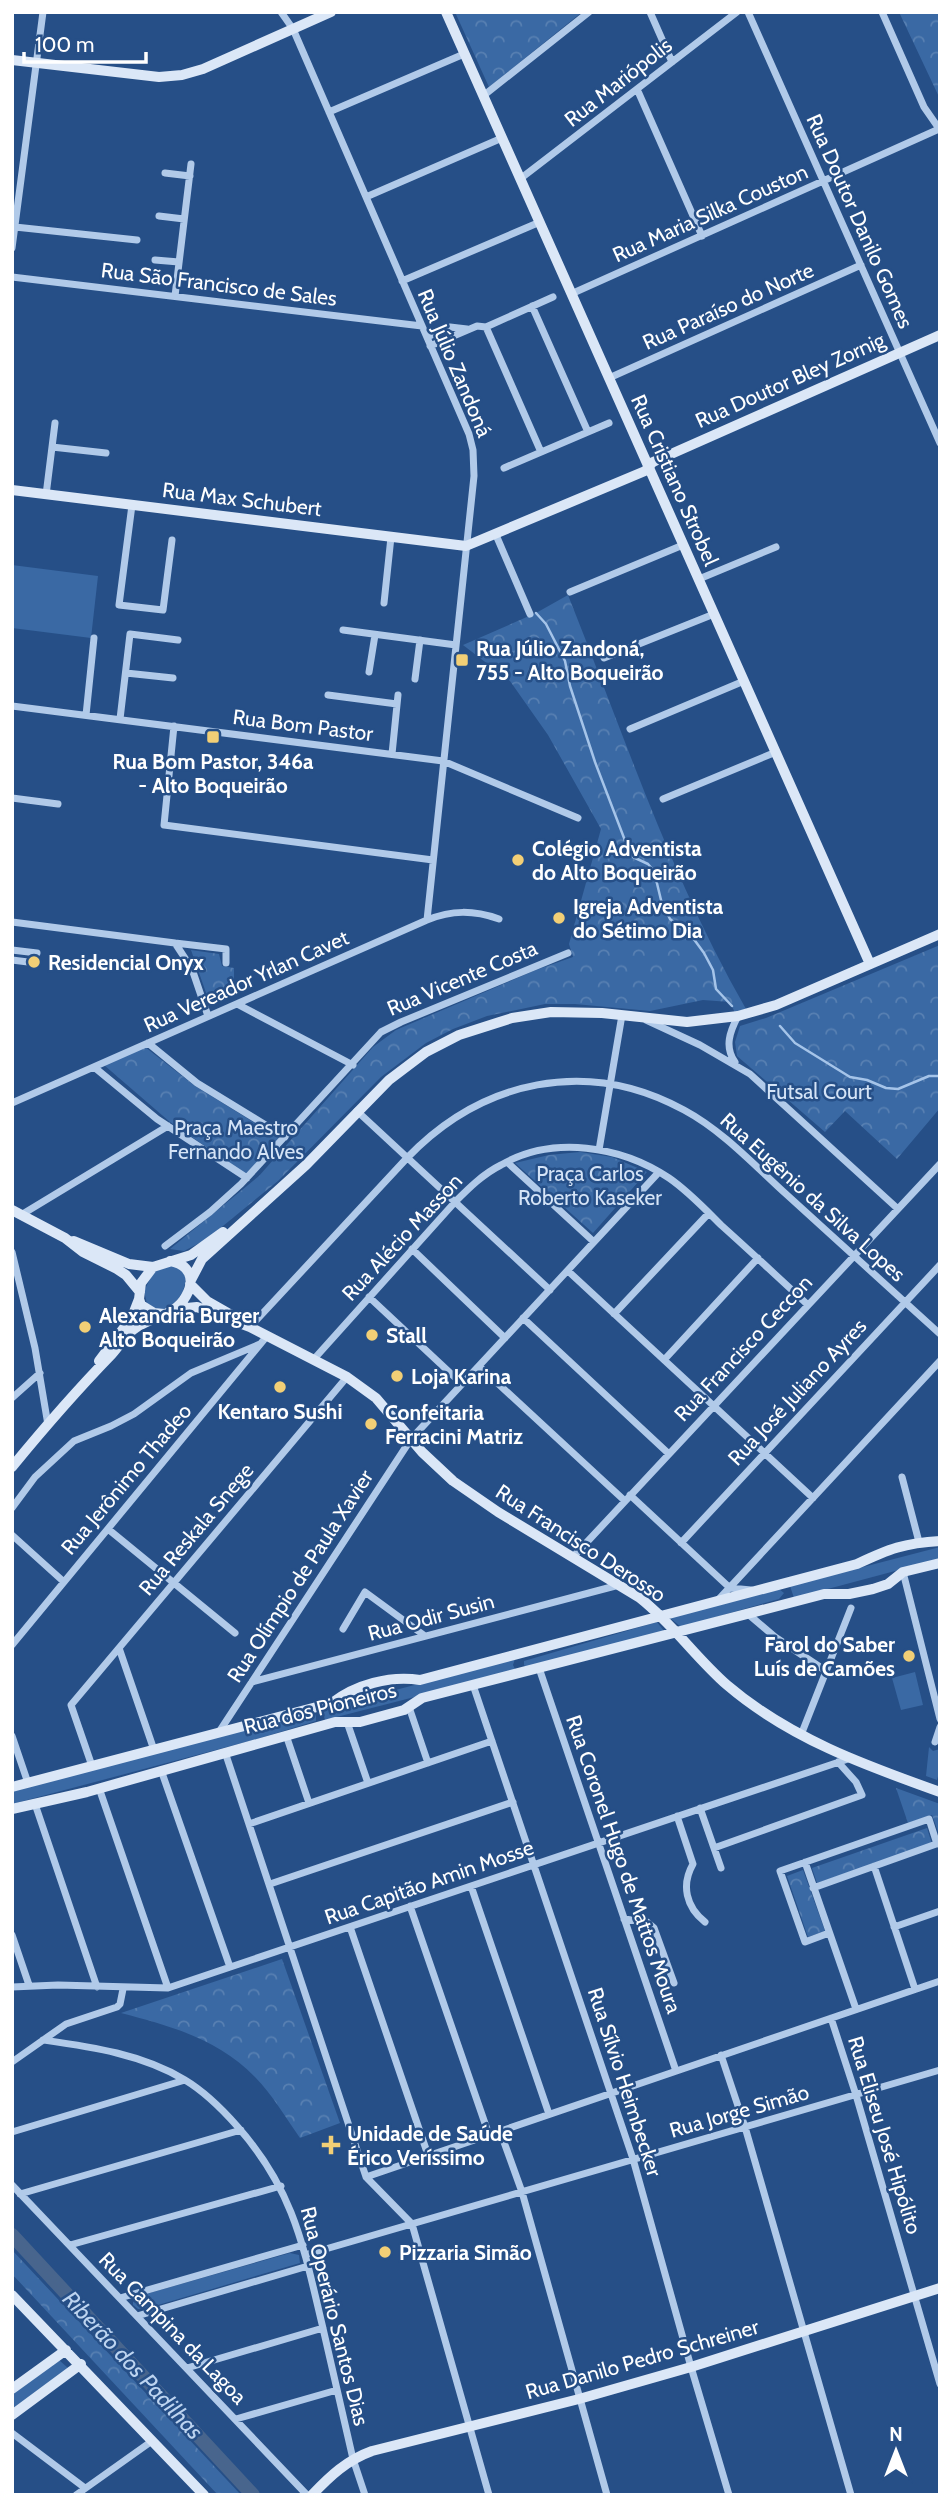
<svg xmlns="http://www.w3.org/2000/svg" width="952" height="2507" font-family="Cabin,sans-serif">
  <defs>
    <pattern id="forest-crowns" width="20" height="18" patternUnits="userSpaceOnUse" patternTransform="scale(1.75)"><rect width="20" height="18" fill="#3a69a4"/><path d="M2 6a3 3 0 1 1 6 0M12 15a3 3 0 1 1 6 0" fill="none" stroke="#5880b2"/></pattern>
  </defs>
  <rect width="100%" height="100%" fill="#264f87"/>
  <path fill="#3a69a4" d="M 12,565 L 98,576 L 91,638 L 12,628 Z
    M 167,1265 L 180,1268 L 186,1277 C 184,1296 177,1303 160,1311 L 147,1304 L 144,1291 L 154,1271 Z
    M 940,1547 L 940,1559 L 794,1598 L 790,1586 Z
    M 779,1589 L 784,1593 L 779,1599 L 681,1627 L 670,1618 Z
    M 657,1622 L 664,1631 L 526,1667 L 524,1665 L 524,1661 Z
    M 515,1659 L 513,1665 L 516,1671 L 325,1720 L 322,1709 Z
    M 915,1672 L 923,1705 L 901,1710 L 892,1678 Z
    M 314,1712 L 316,1716 L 316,1721 L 257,1739 L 12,1804 L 12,1791 Z
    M 929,1747 L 933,1751 L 940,1749 L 940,1769 L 937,1780 L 926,1776 Z
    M 290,2253 L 299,2255 L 300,2263 L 148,2308 L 138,2309 L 133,2305 L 133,2302 L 139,2296 Z
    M 59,2360 L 68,2368 L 12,2409 L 12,2395 Z"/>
  <path fill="url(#forest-crowns)" d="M 455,12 L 582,12 L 489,87 Z
    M 899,12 L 940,12 L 940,99 Z
    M 568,595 C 624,735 671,878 746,1009 L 735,1013 L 730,1002 L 703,1000 L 650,1011 L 575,1004 L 545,1004 L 487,1016 L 453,1029 L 426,1043 L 381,1077 L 278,1181 L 207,1239 L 184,1251 L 170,1249 L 259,1176 L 373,1047 L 396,1030 L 536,970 L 573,957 L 569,944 L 601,829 L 548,735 L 510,681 L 463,645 L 536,613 Z
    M 940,945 L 940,1108 L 897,1159 L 845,1111 L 825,1132 L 737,1056 L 735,1042 L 740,1026 L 766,1018 Z
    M 191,950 L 219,954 L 222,966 L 234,968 L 234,994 L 210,1004 Z
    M 145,1047 L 195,1086 L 279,1138 L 246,1174 L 170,1122 L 104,1065 Z
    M 580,1152 L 612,1157 L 647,1172 L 593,1233 L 515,1163 L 549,1155 Z
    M 896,1788 L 940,1804 L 940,1837 L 932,1815 L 908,1823 Z
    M 927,1828 L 932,1844 L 817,1883 L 812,1868 Z
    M 803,1870 L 825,1931 L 808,1937 L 787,1876 Z
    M 282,1959 L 340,2123 L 300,2138 C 286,2118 272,2094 255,2077 C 218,2039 171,2026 121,2013 Z
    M 12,2250 L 241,2495 L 218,2495 L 12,2274 Z"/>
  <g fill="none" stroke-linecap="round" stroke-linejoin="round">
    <path stroke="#a5c4e9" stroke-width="2.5" d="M 536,613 L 546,624 L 565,661 L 570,686 L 595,762 L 629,851 L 633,857 L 648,864 L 654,871 L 661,900 L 670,919 L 693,938 L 704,953 L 713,970 L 716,989 L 732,1006
      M 780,1026 L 795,1043 L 850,1077 L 867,1080 L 886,1088 L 898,1089 L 929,1076 L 940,1076"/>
    <path stroke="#48658d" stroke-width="14" d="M 12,2235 L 253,2495"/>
    <path stroke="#b1cae9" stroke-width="7" d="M 281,12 L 293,29 L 469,434 L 473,450 L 474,476 L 427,920
      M 650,12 L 672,62
      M 748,12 L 940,443
      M 882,12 L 924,107 L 940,130
      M 637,89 L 702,236
      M 483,96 L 589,12
      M 329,112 L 464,54
      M 165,173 L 190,176
      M 520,179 L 737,12
      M 366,197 L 502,138
      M 159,216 L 184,219
      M 15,227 L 137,240
      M 12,248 L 43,12
      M 155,260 L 179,262
      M 12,277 L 422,326
      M 402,281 L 540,222
      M 571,294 L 939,129
      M 175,296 L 191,164
      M 532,306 L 588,432
      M 486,327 L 541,452
      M 427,337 L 450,327 L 467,329
      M 430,346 L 477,326 L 486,327 L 553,297
      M 609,378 L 861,265
      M 52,447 L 106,453
      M 504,468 L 609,423
      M 46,495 L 55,423
      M 132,505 L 119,605 L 163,610 L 172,540
      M 496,535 L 530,614
      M 699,579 L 776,547
      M 570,592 L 683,545
      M 384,603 L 391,537
      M 343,630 L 456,645
      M 604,658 L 714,614
      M 369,672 L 375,635
      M 126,673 L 173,678
      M 415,679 L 420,640
      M 328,695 L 397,704
      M 12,706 L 443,761 L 578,818
      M 86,715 L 94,638
      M 120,719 L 130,634 L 178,640
      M 174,726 L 164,825 L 433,860
      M 630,729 L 744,681
      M 392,754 L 398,695
      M 12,798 L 58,804
      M 663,799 L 776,752
      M 12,922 L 175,943 L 192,969 L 208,1016
      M 175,943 L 226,949 L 226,963
      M 12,950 L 37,953
      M 12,960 L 36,963
      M 237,1004 L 353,1065
      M 646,1020 L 700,1045 L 750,1074 L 898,1209
      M 148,1043 L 197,1083 L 285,1137
      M 735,1062 C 724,1047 730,1031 738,1016
      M 94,1067 L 157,1119 L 247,1178
      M 12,1103 L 427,920 C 452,910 473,910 499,919
      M 357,1111 L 550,1290
      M 599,1150 L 622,1015
      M 507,1162 L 594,1242
      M 21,1215 L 168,1126
      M 165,1246 L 210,1212 L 241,1184 L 381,1032 L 401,1022 L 568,953
      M 412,1249 L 505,1338
      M 12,1252 L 35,1348 L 48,1425
      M 568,1271 L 813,1498
      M 369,1297 L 462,1384
      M 614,1314 L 709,1213
      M 523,1318 L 669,1454
      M 250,1327 L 407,1158 C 482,1080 587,1057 684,1110 C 723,1131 754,1165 786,1194 C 837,1241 889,1287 940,1334
      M 314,1359 L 455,1202 C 469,1188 483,1174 501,1165 C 553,1135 621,1146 669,1178 C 688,1191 705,1209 721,1225 C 750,1251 779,1278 808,1305
      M 664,1360 L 758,1258
      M 479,1366 L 625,1501
      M 12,1398 L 40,1373
      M 902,1477 L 919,1542
      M 630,1495 L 730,1588 L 751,1590
      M 12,1508 L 35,1477 L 74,1441 L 111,1426 L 134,1414 L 191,1373 L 260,1344
      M 108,1529 L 235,1633
      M 12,1535 L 64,1582
      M 681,1543 L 940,1265
      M 573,1557 L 940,1164
      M 903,1572 L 940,1719
      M 719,1599 L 940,1361
      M 748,1614 L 775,1637 L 826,1671
      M 343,1629 L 365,1592 L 425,1636
      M 12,1645 L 267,1336
      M 119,1648 L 154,1750
      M 539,1668 L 676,2071
      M 252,1682 L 619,1585
      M 473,1685 L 633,2159 L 691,2367 L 729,2495
      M 409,1707 L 428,1763
      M 347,1722 L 368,1783
      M 219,1732 L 411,1439 L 659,1172
      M 286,1735 L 309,1803
      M 801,1735 L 851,1608
      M 12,1736 L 28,1783
      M 935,1742 L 940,1727
      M 225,1752 L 366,2177 L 412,2224 L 489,2495
      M 92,1766 L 71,1705 L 347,1377
      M 161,1770 L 230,1967
      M 99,1788 L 168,1988
      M 35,1804 L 97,1987
      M 700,1808 L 721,1868
      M 677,1816 L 693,1864 C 681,1885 686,1907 705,1922
      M 249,1824 L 492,1741
      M 714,1848 L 862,1795 L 856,1782 L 838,1762
      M 805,1862 L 856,2009
      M 874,1866 L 915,1989
      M 270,1884 L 513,1802
      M 471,1886 L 549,2114
      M 813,1888 L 939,1843
      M 410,1906 L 489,2135
      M 624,1919 L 647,1922 L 654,1928 L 674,1983
      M 350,1927 L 428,2155
      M 894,1927 L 940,1911
      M 829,1933 L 805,1942 L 780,1871 L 929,1819 L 937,1844
      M 12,1935 L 29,1985
      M 12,1987 L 58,1985 L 168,1988 L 848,1759
      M 831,2018 L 856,2095 L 940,2384
      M 43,2040 C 92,2047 142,2054 185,2080 C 205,2092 222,2109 237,2126 C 293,2189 303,2244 322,2324 C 332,2369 343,2414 353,2459 L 365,2495
      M 721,2055 L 745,2127 L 851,2495
      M 12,2062 L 66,2024 L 117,2007 L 120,2004 L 123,1989
      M 500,2131 L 522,2192 L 607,2495
      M 12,2132 L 185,2080
      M 366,2177 L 940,1981
      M 12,2185 L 307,2495
      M 20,2194 L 241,2130
      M 70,2245 L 281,2186
      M 305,2255 L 940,2070
      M 120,2298 L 303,2245
      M 137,2316 L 308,2266
      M 187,2368 L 323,2328
      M 236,2419 L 337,2390
      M 12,2433 L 85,2488
      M 76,2495 L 152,2441"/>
    <path stroke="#dbe7f7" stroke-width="10" d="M 446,12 L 870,964
      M 12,60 L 159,77 L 182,75 L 203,69 L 331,12
      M 12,490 L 466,546 L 645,471 L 653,462 L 940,335
      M 12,1210 L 65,1238 L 83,1252 L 117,1269 L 126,1275 L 140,1292
      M 74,1241 L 129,1264 L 153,1267
      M 191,1280 L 202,1259 L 306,1165 L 389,1080 L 426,1052 L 459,1035 L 512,1018 L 551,1012 L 602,1013 L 687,1022 L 738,1016 L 776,1005 L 940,934
      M 190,1284 L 207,1301 L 242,1321
      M 176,1309 L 197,1307 L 250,1327 L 347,1377 L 376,1398 L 422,1452 L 453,1481 L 498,1512 L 640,1598 C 673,1624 696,1658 727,1685 C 789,1738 864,1765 940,1792
      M 164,1314 L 154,1313 L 141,1305 L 139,1299 L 141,1283 L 153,1267 L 191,1255 L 223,1232
      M 99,1361 L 132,1317 L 139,1299
      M 12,1467 C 44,1428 77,1390 112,1354 C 120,1345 127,1333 137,1327 C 154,1316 176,1315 186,1296 C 196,1279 189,1264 170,1261
      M 12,1787 L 332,1703 C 355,1685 390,1675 420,1680 L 857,1564 C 889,1549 904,1543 940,1541
      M 12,1809 L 87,1792 L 335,1722 L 360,1722 L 404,1710 L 422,1698 L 824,1594 L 849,1594 L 873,1589 L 888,1584 L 903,1572 L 940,1563
      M 12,2295 L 204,2495
      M 12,2389 L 66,2350
      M 12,2415 L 81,2364
      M 312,2495 C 330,2476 347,2460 372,2451 L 579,2399 L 691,2367 L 940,2288"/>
  </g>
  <g fill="#f2cf76" stroke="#264f87" stroke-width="2.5">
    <rect x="455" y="653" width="14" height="14" rx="3.5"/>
    <rect x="206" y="730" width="14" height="14" rx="3.5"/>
    <circle cx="518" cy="860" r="7"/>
    <circle cx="559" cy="918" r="7"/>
    <circle cx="34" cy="962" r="7"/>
    <circle cx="85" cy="1327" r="7"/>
    <circle cx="372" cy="1335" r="7"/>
    <circle cx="397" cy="1376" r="7"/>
    <circle cx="280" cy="1387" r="7"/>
    <circle cx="371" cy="1424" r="7"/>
    <circle cx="909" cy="1656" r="7"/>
    <path d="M327.5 2134.5h7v7h7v7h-7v7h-7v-7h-7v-7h7z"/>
    <circle cx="385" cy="2252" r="7"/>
  </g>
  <g text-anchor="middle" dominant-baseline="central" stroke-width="5" stroke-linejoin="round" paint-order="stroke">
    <g font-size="21" fill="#fff" stroke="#264f87">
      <text transform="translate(618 82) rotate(-38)">Rua Mariópolis</text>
      <text transform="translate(710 213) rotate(-24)">Rua Maria Silka Couston</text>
      <text transform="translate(860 221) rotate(66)">Rua Doutor Danilo Gomes</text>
      <text transform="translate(219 284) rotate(7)">Rua São Francisco de Sales</text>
      <text transform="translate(728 306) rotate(-24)">Rua Paraíso do Norte</text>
      <text transform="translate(455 363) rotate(67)">Rua Júlio Zandoná</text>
      <text transform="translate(790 380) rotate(-24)">Rua Doutor Bley Zornig</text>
      <text transform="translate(675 480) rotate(66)">Rua Cristiano Strobel</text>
      <text transform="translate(242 499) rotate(7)">Rua Max Schubert</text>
      <text transform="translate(303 725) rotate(7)">Rua Bom Pastor</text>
      <text transform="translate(462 978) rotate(-23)">Rua Vicente Costa</text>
      <text transform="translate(246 981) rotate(-24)">Rua Vereador Yrlan Cavet</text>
      <text transform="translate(813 1197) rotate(42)">Rua Eugênio da Silva Lopes</text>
      <text transform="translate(402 1237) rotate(-47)">Rua Alécio Masson</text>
      <text transform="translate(743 1348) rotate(-47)">Rua Francisco Ceccon</text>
      <text transform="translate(797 1392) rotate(-47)">Rua José Juliano Ayres</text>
      <text transform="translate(126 1479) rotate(-50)">Rua Jerônimo Thadeo</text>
      <text transform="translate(196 1529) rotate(-50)">Rua Reskala Snege</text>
      <text transform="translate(581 1543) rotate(33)">Rua Francisco Derosso</text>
      <text transform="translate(300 1576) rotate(-57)">Rua Olímpio de Paula Xavier</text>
      <text transform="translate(431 1617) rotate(-15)">Rua Odir Susin</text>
      <text transform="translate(320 1708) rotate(-14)">Rua dos Pioneiros</text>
      <text transform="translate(624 1864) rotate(71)">Rua Coronel Hugo de Mattos Moura</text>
      <text transform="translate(429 1882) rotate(-19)">Rua Capitão Amin Mosse</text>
      <text transform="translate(625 2082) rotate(72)">Rua Sílvio Heimbecker</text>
      <text transform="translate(739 2111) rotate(-16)">Rua Jorge Simão</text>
      <text transform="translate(885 2135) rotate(73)">Rua Eliseu José Hipólito</text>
      <text transform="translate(335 2316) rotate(76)">Rua Operário Santos Dias</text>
      <text transform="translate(173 2328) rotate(46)">Rua Campina da Lagoa</text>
      <text transform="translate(642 2359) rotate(-16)">Rua Danilo Pedro Schreiner</text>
    </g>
    <g font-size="21" font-weight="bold" fill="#fff" stroke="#264f87" text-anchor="start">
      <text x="476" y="648">Rua Júlio Zandoná,<tspan x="476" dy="24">755 - Alto Boqueirão</tspan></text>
      <text x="213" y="761" text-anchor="middle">Rua Bom Pastor, 346a<tspan x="213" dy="24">- Alto Boqueirão</tspan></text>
      <text x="532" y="848">Colégio Adventista<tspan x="532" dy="24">do Alto Boqueirão</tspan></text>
      <text x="573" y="906">Igreja Adventista<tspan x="573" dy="24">do Sétimo Dia</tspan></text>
      <text x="48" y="962">Residencial Onyx</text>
      <text x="99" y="1315">Alexandria Burger<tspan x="99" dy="24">Alto Boqueirão</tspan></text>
      <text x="386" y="1335">Stall</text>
      <text x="411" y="1376">Loja Karina</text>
      <text x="280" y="1411" text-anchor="middle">Kentaro Sushi</text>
      <text x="385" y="1412">Confeitaria<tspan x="385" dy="24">Ferracini Matriz</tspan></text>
      <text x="895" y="1644" text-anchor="end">Farol do Saber<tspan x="895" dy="24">Luís de Camões</tspan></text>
      <text x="347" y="2133">Unidade de Saúde<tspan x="347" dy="24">Érico Veríssimo</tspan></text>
      <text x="399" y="2252">Pizzaria Simão</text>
    </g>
    <g font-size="21" fill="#d5e4f7" stroke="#264f87">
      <text x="819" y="1091">Futsal Court</text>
      <text x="236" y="1127">Praça Maestro<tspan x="236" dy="24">Fernando Alves</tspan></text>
      <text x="590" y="1173">Praça Carlos<tspan x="590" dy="24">Roberto Kaseker</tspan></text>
    </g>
    <g font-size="23" font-style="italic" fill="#bdd4f0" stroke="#264f87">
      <text transform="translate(133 2365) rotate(47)">Riberão dos Padilhas</text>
    </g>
  </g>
  <rect width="952" height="2507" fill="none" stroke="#ffffff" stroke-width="28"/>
  <g transform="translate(896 2451)" stroke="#264f87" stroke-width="5" paint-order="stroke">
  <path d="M0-5L12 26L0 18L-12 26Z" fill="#ffffff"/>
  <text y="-10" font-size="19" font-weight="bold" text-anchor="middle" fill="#ffffff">N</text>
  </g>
  <path d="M24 52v10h122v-10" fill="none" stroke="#ffffff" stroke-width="3.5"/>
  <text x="35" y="52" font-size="21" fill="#ffffff" stroke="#264f87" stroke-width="5" paint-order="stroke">100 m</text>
</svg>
